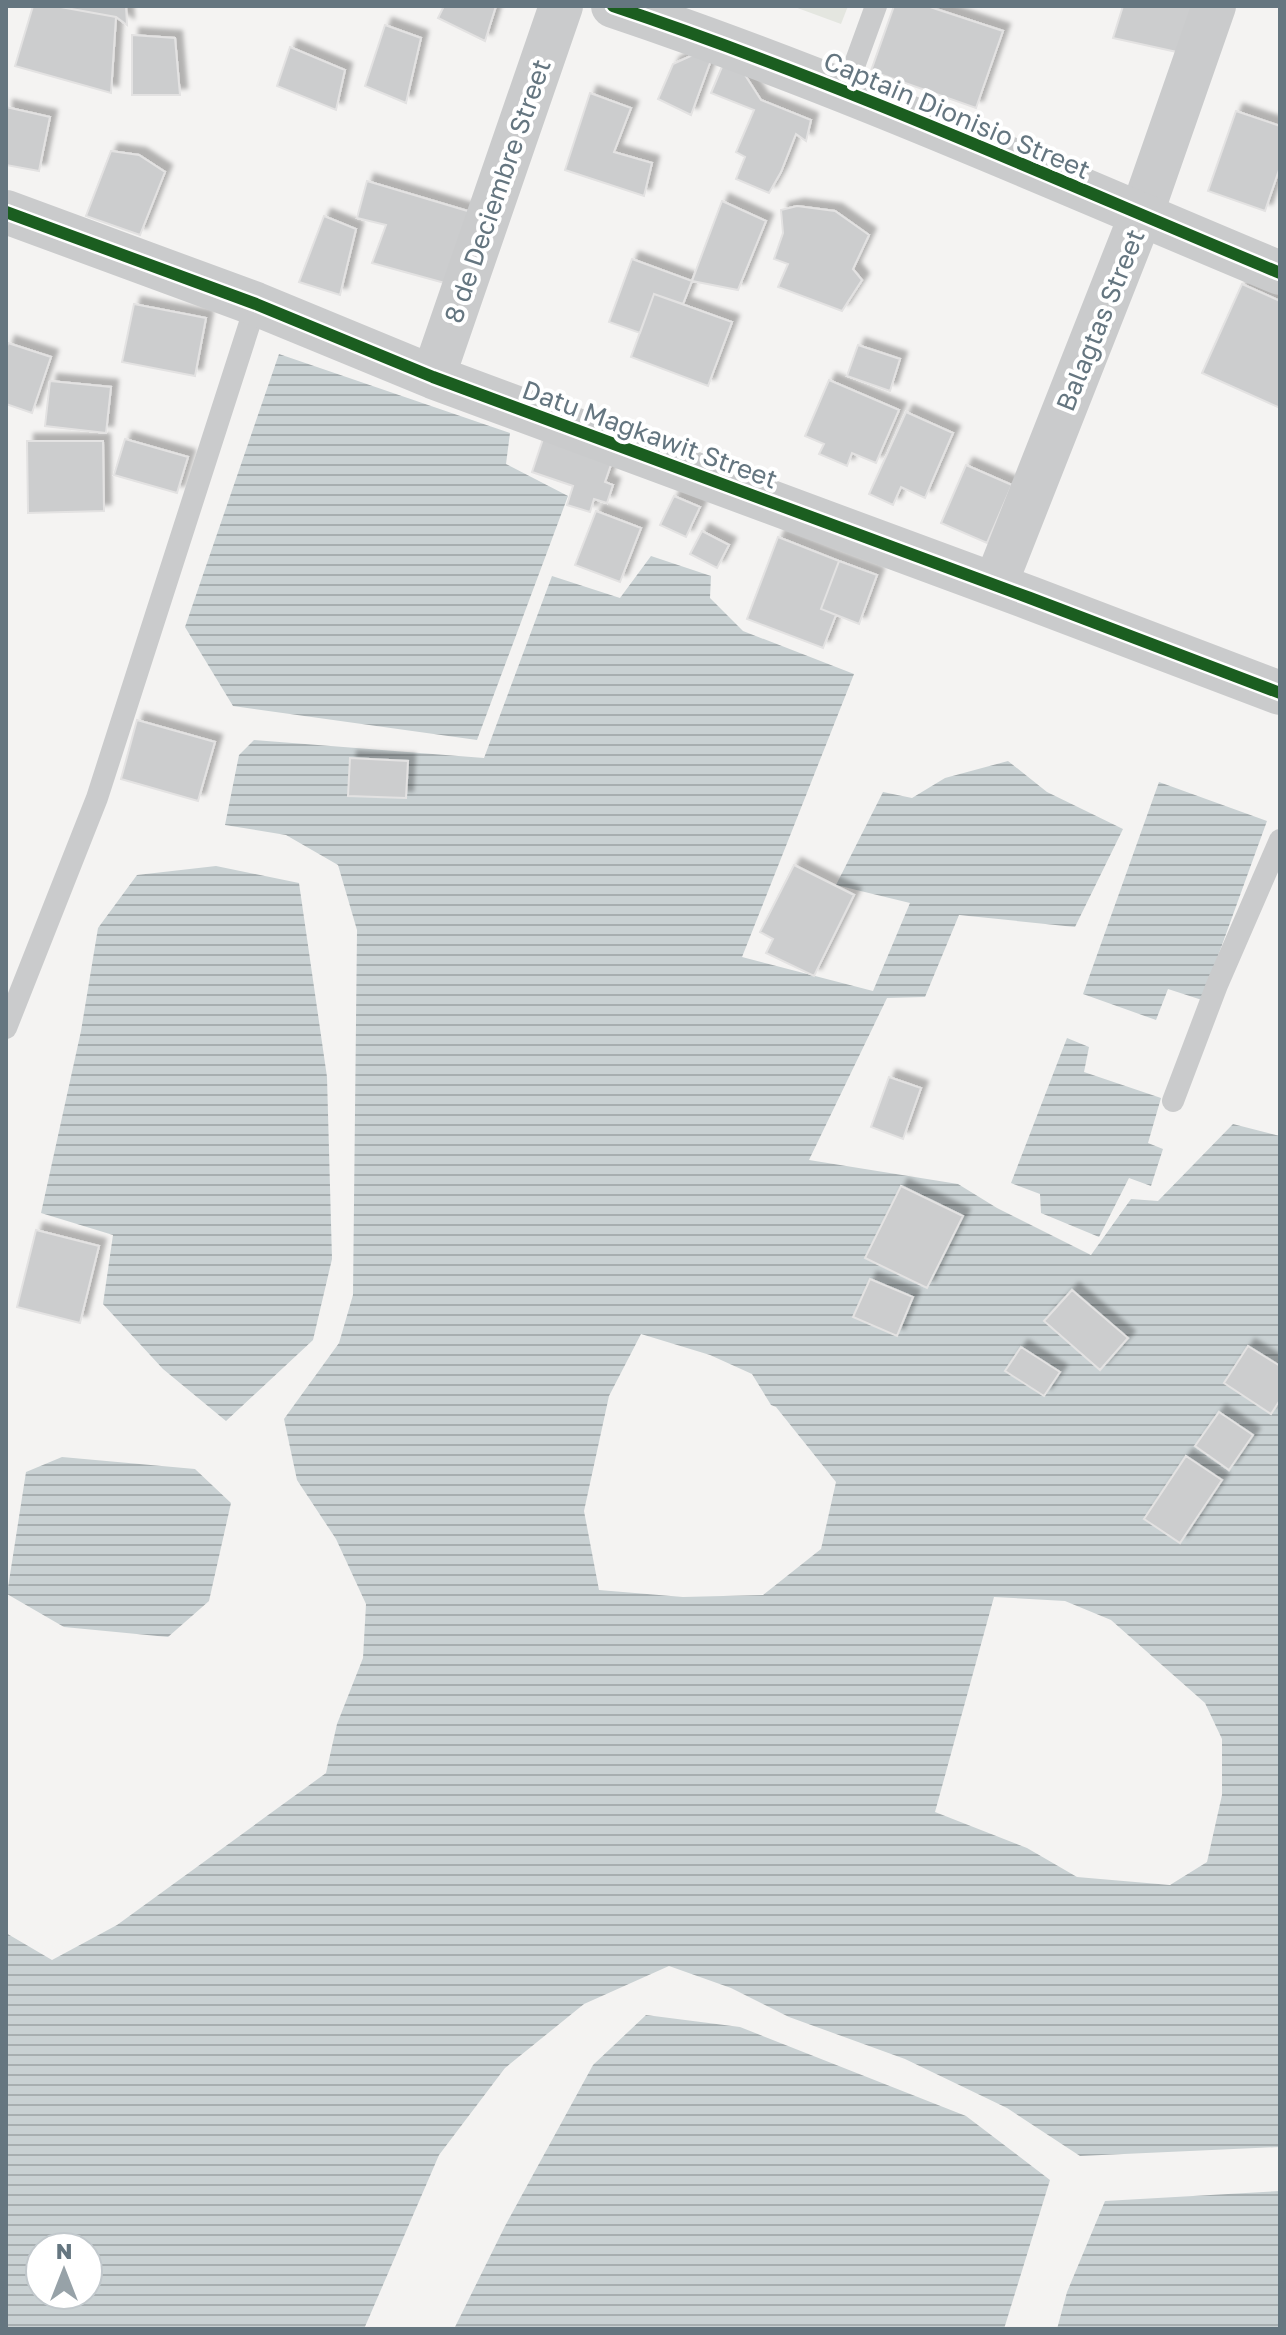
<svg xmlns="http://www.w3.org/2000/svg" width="1286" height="2335" font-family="'Golos Text',sans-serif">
  <defs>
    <pattern id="water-rules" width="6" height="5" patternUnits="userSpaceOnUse" patternTransform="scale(2)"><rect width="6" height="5" fill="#c9d1d3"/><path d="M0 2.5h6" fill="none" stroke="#a7aeb0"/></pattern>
    <filter id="shadow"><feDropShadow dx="7" dy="-7" stdDeviation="2" flood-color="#0004"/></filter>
  </defs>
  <rect width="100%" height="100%" fill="#f4f3f2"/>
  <path fill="#e4e6e0" d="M 792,6 L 848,6 L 841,24 Z"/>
  <path fill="url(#water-rules)" fill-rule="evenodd" d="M 279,354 L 510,433 L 506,464 L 568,496 L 477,740 L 233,706 L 185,627 Z
    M 651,556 L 711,576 L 710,598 L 743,631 L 854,674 L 742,957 L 873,991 L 910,903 L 836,885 L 883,792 L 912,798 L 945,778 L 1008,761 L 1047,792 L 1123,829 L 1075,927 L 959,915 L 925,997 L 887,998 L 809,1160 L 958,1184 L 997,1208 L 1091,1255 L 1131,1199 L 1158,1201 L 1233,1124 L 1280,1136 L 1280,2147 L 1080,2156 L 1007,2108 L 905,2059 L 789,2017 L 731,1988 L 669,1966 L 584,2004 L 505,2068 L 439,2155 L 364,2329 L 6,2329 L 6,1933 L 52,1960 L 117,1925 L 326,1773 L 337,1724 L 363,1658 L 366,1604 L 336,1539 L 297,1480 L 284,1419 L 339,1343 L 353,1295 L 357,930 L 338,865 L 286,835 L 225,825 L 239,755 L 254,740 L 484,758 L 552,576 L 620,598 ZM 641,1334 L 710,1355 L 752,1374 L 771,1405 L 776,1407 L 836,1482 L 821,1549 L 763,1595 L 683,1597 L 599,1590 L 584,1511 L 609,1396 ZM 994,1597 L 1065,1601 L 1111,1620 L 1205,1703 L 1222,1739 L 1222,1795 L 1207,1862 L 1170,1885 L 1077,1877 L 1027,1848 L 935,1812 ZM 40,2247 L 88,2247 L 88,2295 L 40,2295 Z
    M 1159,782 L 1267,821 L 1202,1000 L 1168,989 L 1156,1020 L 1083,994 Z
    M 216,866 L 299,883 L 327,1077 L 332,1259 L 313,1340 L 226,1421 L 163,1369 L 103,1304 L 113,1235 L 41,1213 L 81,1031 L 98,928 L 137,875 Z
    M 1067,1038 L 1089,1047 L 1084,1072 L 1161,1098 L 1148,1143 L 1163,1149 L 1151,1186 L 1129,1178 L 1099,1237 L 1041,1213 L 1040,1194 L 1011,1183 Z
    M 62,1457 L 195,1469 L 231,1503 L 209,1601 L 168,1637 L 64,1627 L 7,1594 L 26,1472 Z
    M 646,2015 L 740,2027 L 966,2116 L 1050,2180 L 1004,2329 L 454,2329 L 505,2226 L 593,2065 Z
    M 1280,2191 L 1280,2329 L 1057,2329 L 1067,2292 L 1105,2201 Z"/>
  <path fill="#cccdce" stroke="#e3e2e2" stroke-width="2" filter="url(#shadow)" d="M 33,6 L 55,6 L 116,17 L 111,93 L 15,66 Z
    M 55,6 L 126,6 L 127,25 L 116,17 Z
    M 444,6 L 496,6 L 485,41 L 438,18 Z
    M 894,6 L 927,6 L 1003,31 L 976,108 L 871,71 Z
    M 1123,6 L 1193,6 L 1177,52 L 1113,38 Z
    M 385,25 L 421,38 L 406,103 L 365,86 Z
    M 132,35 L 175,38 L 180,95 L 132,95 Z
    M 717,44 L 691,115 L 658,99 L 673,64 Z
    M 290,47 L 345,70 L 336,110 L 277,86 Z
    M 729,50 L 761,100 L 811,120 L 806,141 L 796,134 L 781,172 L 769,193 L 736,179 L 745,157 L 736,152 L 754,110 L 711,93 Z
    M 590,93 L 631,108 L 614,152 L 652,163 L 644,196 L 565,170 Z
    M 6,107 L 50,117 L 39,171 L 6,165 Z
    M 1236,111 L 1280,126 L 1280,167 L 1265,211 L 1208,191 Z
    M 111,151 L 139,155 L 165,172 L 140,235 L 86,216 Z
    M 367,181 L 481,215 L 452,285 L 372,263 L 386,225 L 357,218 Z
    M 722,201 L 766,221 L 738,290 L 692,281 Z
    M 797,206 L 835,211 L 869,235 L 853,269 L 862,280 L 842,311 L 778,287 L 788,264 L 774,259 L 783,233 L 781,210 Z
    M 324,216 L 356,229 L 340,295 L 299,282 Z
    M 632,259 L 692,281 L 683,304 L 654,294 L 640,333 L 609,322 Z
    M 1242,284 L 1280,301 L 1280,408 L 1202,373 Z
    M 654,294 L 732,322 L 708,386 L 631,357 Z
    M 134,304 L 206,318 L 195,376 L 122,362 Z
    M 8,343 L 51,357 L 32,413 L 6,404 L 6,350 Z
    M 858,345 L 900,359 L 890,391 L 847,376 Z
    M 829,380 L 899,410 L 876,463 L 852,453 L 847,466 L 819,454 L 824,444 L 805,436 Z
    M 50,381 L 111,387 L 106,433 L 45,426 Z
    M 906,412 L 953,433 L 925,498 L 901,487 L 893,505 L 869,494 Z
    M 125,439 L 188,457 L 177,493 L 114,475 Z
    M 543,439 L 612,462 L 605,482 L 613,485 L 607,503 L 594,499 L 590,512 L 567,505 L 573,486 L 532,472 Z
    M 27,441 L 103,441 L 104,511 L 28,513 Z
    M 966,465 L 1012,485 L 987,543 L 941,523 Z
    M 674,496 L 700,507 L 686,537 L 660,525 Z
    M 596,511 L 641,528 L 620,582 L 575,565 Z
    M 702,531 L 729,545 L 717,568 L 690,554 Z
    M 778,537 L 839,561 L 821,609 L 836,615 L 823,648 L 747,619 Z
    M 839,561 L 877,575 L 859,624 L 821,609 Z
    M 137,720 L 215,742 L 198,801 L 121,779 Z
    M 350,758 L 408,761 L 406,798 L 348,796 Z
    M 794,865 L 854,895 L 814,976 L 766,953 L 773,939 L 760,932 Z
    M 889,1077 L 921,1088 L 903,1139 L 871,1127 Z
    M 901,1186 L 963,1216 L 927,1288 L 865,1258 Z
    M 36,1230 L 99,1246 L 80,1323 L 17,1307 Z
    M 870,1279 L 913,1297 L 897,1336 L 853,1317 Z
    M 1072,1290 L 1128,1338 L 1100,1370 L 1044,1321 Z
    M 1248,1346 L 1280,1366 L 1280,1400 L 1271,1414 L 1224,1383 Z
    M 1021,1347 L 1060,1372 L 1044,1396 L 1005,1371 Z
    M 1219,1412 L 1253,1435 L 1229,1470 L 1195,1446 Z
    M 1186,1456 L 1222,1480 L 1180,1543 L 1144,1519 Z"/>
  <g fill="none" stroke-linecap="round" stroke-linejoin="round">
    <path stroke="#cacbcc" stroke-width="22" d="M 845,91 L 876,6
      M 6,1028 L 97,798 L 256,304
      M 1173,1101 L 1217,985 L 1280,840"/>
    <path stroke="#cacbcc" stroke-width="44" d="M 6,212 L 256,304 L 433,377 L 1030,598 L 1280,693
      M 433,377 L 561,6
      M 995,585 L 1141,215 L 1214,6"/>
    <path stroke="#cacbcc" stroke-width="44" d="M 613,6 C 840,82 1059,181 1280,273"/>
    <defs>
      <path id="cycleway" d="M 613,6 C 840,82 1059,181 1280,273
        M 6,212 L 256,304 L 433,377 L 1030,598 L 1280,693"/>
    </defs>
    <use href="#cycleway" stroke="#fff" stroke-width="17"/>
    <use href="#cycleway" stroke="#1b5e20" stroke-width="12"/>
  </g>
  <g text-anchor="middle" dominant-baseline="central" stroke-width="8" stroke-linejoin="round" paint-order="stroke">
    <g font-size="26" fill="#657680" stroke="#fff">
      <text transform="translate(957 115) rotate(23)">Captain Dionisio Street</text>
      <text transform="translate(497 191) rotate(-71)">8 de Deciembre Street</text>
      <text transform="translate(1100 320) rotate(-68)">Balagtas Street</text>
      <text transform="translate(650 434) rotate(20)">Datu Magkawit Street</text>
    </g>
  </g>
  <rect width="1286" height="2335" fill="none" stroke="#657680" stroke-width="16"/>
  <g transform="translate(64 2271)"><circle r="38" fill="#ffffff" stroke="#c1c8cc" stroke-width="2"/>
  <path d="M0-6L14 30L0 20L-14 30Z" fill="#97a2a8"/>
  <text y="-12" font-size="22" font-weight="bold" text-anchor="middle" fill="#657680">N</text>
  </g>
</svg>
